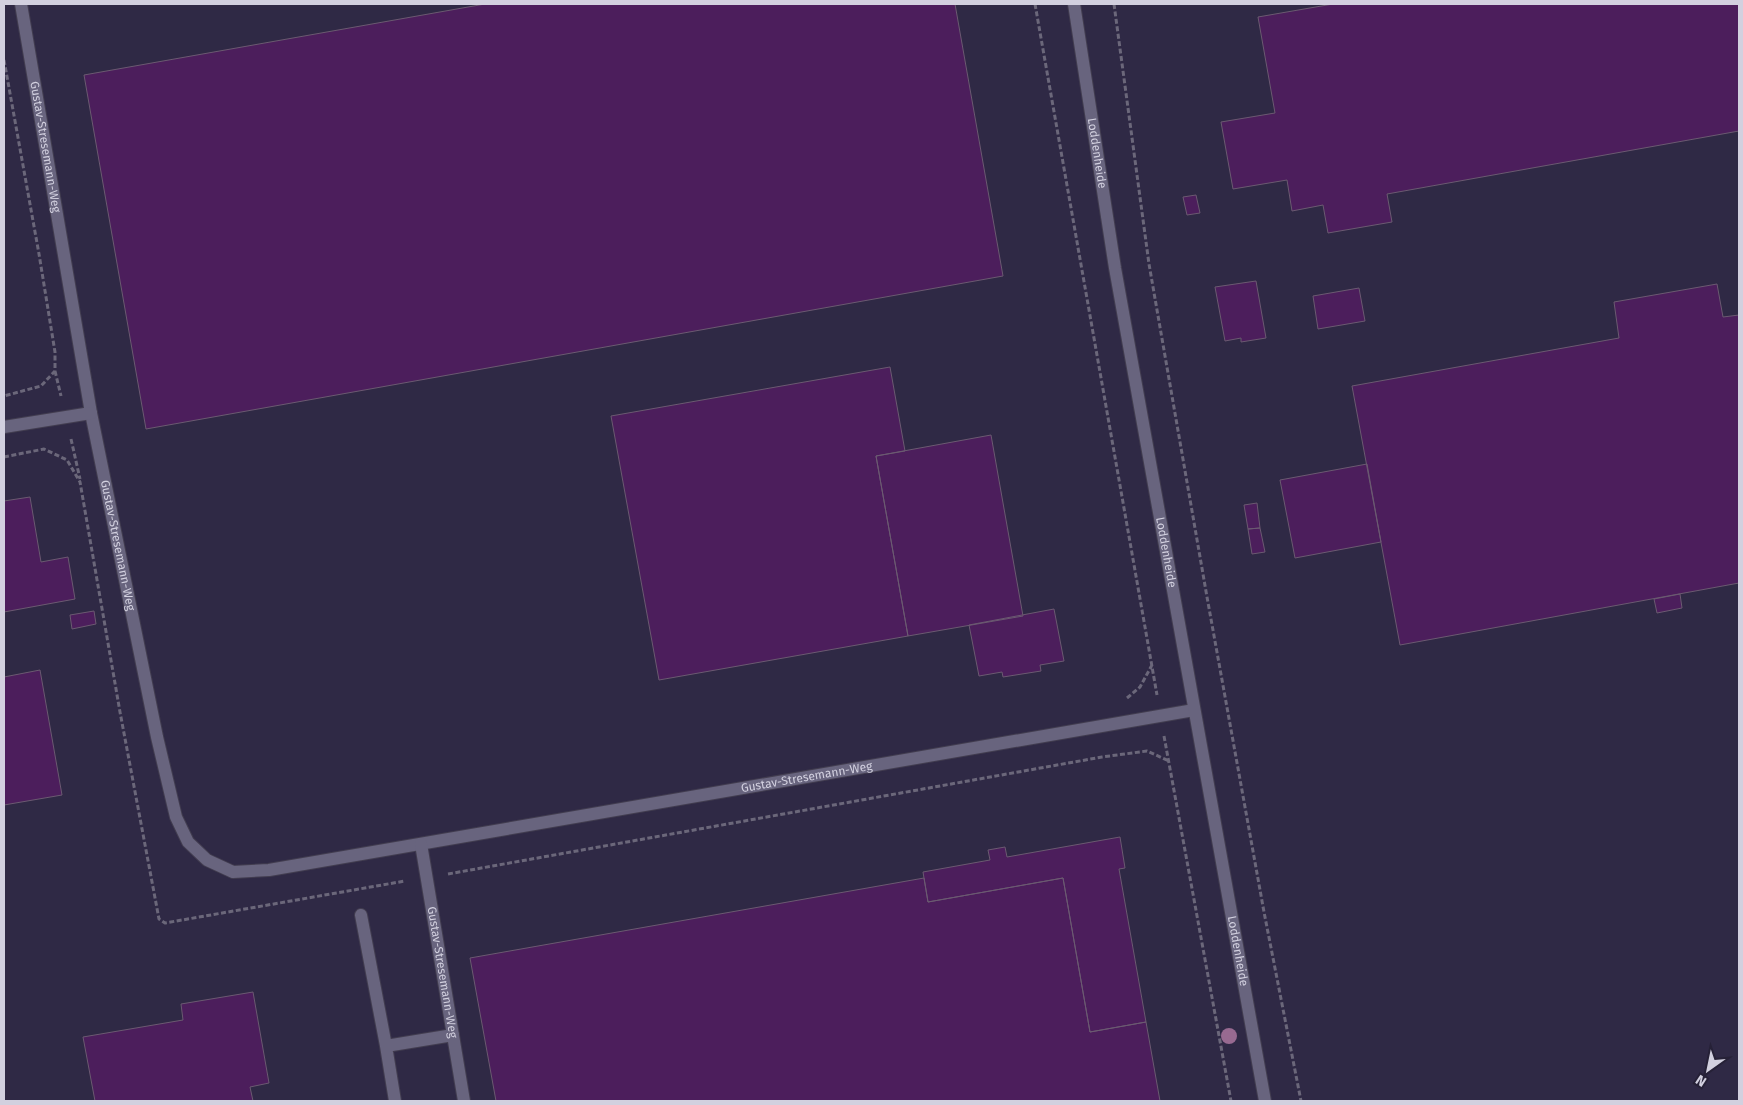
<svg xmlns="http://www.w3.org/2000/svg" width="1743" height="1105" font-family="'Fira Sans',sans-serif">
  <rect width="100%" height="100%" fill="#262137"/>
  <path fill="#2f2945" d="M 4,4 L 1739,4 L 1739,1101 L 4,1101 Z"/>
  <path fill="#4c1e5c" stroke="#6b5a71" d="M 485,4 L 955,4 L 1003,276 L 146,429 L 84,75 Z
    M 1333,4 L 1739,4 L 1739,131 L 1387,194 L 1392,222 L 1328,233 L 1323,205 L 1292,211 L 1287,180 L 1233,189 L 1221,122 L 1275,113 L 1258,17 Z
    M 1196,195 L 1200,213 L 1187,215 L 1183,197 Z
    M 1256,281 L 1266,338 L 1241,342 L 1241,338 L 1225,341 L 1215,287 Z
    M 1717,284 L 1723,317 L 1739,315 L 1739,583 L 1400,645 L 1352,386 L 1619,338 L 1614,302 Z
    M 1359,288 L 1365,321 L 1318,329 L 1313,296 Z
    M 890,367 L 905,451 L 876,456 L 908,636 L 659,680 L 611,416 Z
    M 991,435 L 1023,616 L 908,636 L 876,456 Z
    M 1367,464 L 1381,542 L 1295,558 L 1280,480 Z
    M 30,497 L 41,562 L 68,557 L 75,599 L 4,612 L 4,501 Z
    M 1257,503 L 1260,528 L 1248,529 L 1244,505 Z
    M 1260,528 L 1265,552 L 1252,554 L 1248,529 Z
    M 1680,594 L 1682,608 L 1657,613 L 1654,599 Z
    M 1054,609 L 1064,661 L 1040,665 L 1041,671 L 1003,677 L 1002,672 L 979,676 L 969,625 Z
    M 94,611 L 96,624 L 72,629 L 70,615 Z
    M 40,670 L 62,795 L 4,805 L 4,677 Z
    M 1120,837 L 1125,868 L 1119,869 L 1146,1022 L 1090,1032 L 1063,878 L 928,902 L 923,872 L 990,860 L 988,850 L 1005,847 L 1007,857 Z
    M 924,878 L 928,902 L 1063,878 L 1090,1032 L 1146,1022 L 1160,1101 L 496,1101 L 470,958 Z
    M 253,992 L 269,1083 L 250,1087 L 253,1101 L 95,1101 L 83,1037 L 183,1020 L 181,1004 Z"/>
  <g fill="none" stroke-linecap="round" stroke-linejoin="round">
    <defs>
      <path id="lane" d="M 361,915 L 386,1046 L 395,1101
        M 386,1046 L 453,1035"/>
      <g id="street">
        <path id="s1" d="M 21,4 L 91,413 L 157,737 L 176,817 L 188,842 L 207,860 L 233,872 L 269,870 L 1194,710"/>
        <path d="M 4,427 L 91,413"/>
        <path id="s2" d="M 421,844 L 464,1101"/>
      </g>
      <g id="secondary">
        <path id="s3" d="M 1074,4 L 1115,268 L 1265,1101"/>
      </g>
    </defs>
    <use href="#lane" stroke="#423d50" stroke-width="14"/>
    <use href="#street" stroke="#423d50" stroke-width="14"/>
    <use href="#secondary" stroke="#423d50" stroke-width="14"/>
    <path stroke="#6b677a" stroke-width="3" stroke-dasharray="5 2.5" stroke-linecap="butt" d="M 1035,4 L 1157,695
      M 1114,4 L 1149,264 L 1207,597 L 1264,912 L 1301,1101
      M 4,60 L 39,254 L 55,352 L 55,371 L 41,386 L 4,396
      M 55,371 L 61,396
      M 71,439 L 80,479
      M 4,457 L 44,449 L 67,460 L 80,482 L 120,712 L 159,919 L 165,923 L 405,881
      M 1127,698 L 1140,687 L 1152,665
      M 1164,736 L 1231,1101
      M 448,874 L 1102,757 L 1147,751 L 1169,761"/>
    <use href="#lane" stroke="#68647e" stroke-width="12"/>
    <use href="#street" stroke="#68647e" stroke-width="12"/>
    <use href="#secondary" stroke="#68647e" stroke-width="12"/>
  </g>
  <circle fill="#986a91" cx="1229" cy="1036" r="8"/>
  <g text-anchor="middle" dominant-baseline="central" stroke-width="4" stroke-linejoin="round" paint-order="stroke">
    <g font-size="12" fill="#d2d0df" stroke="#262137">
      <text stroke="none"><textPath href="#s1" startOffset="145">Gustav-Stresemann-Weg</textPath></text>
      <text stroke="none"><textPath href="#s3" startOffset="151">Loddenheide</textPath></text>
      <text stroke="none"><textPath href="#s1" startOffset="550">Gustav-Stresemann-Weg</textPath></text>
      <text stroke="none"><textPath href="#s3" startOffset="556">Loddenheide</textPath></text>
      <text stroke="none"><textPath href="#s1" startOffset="1492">Gustav-Stresemann-Weg</textPath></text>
      <text stroke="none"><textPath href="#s3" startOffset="961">Loddenheide</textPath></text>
      <text stroke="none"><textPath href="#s2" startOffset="130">Gustav-Stresemann-Weg</textPath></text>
    </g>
  </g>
  <rect width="1743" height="1105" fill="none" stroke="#d2d0df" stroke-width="10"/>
  <g transform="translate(1708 1070) rotate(213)" stroke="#262137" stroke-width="4" paint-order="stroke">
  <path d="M0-4L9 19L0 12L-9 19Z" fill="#d2d0df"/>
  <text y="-8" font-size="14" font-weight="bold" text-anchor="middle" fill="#d2d0df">N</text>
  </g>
</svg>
